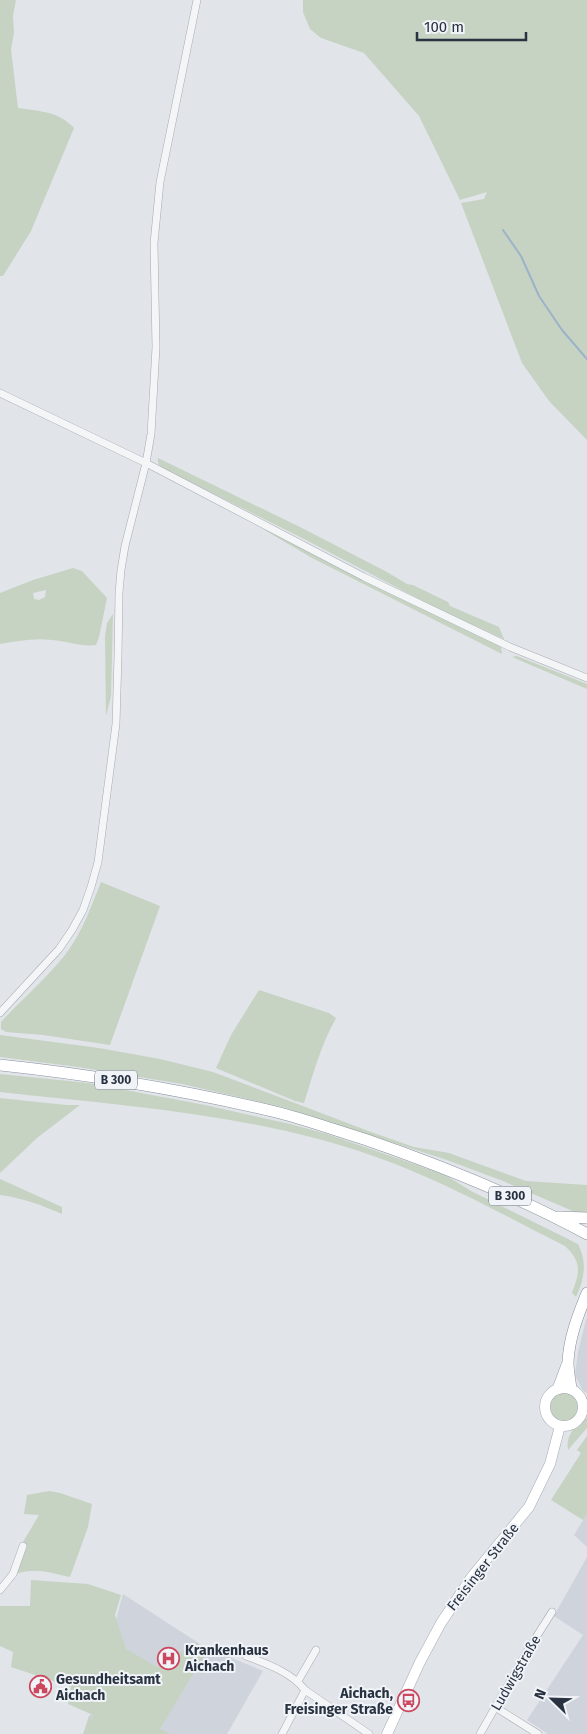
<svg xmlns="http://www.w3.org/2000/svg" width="587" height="1734" font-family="'Fira Sans',sans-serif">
  <rect width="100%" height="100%" fill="#e1e4e9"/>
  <path fill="#cfd3db" d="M 587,1316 L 587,1393 L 583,1391 L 575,1375 L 578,1352 Z
    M 587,1514 L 587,1547 L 574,1535 Z
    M 587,1557 L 587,1734 L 548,1734 L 527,1720 L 583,1635 L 554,1616 Z
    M 123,1594 L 203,1646 L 263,1671 L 227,1734 L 85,1734 Z"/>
  <path fill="#c6d3c2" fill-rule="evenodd" d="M 0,0 L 16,0 L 13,16 L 14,33 L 11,49 L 18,108 C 38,111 59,111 74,128 L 31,231 L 3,276 L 0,276 Z
    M 303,0 L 587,0 L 587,440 L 549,401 L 522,363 L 461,203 L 484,199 L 487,192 L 460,200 L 419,116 L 364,53 L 321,38 L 310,29 L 303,12 Z
    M 158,458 L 302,528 L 387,572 L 407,584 L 413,585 L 448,602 L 450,606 L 499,627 L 504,639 L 440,610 L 304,539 L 160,467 L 158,462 Z
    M 263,529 L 281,536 L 501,646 L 502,654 L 312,558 Z
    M 73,568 L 82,571 L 107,598 L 99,637 L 96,645 C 81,647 67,641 52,640 C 34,638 18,641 0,644 L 0,593 L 33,580 ZM 46,590 L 45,597 L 39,600 L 34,599 L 33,593 Z
    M 113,614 L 111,696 L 106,716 L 105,637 L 107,623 Z
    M 517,656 L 587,684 L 587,689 L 512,657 Z
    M 101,882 L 160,906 L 110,1045 L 43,1035 L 6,1032 L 1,1029 L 1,1022 C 22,999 46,979 65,955 C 82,933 91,907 101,882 Z
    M 259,990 L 329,1013 L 336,1018 C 321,1045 313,1074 304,1103 L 295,1101 L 216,1068 L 231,1035 Z
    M 0,1035 L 99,1048 L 160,1059 L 213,1072 L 371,1132 L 414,1147 L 449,1153 L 526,1181 L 587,1185 L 587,1213 L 575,1212 L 503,1181 L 447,1160 L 282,1107 L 182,1084 L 78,1067 L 0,1057 Z
    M 0,1074 L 88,1083 L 205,1105 L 290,1124 L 327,1134 L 417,1165 L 447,1176 L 471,1191 L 578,1244 C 587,1262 585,1278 576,1297 L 572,1293 C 580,1272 582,1262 565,1246 C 503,1215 442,1180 376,1157 C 257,1114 125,1106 0,1092 Z
    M 0,1098 L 66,1105 L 80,1105 L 37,1138 L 0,1173 Z
    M 0,1179 L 62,1207 L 62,1214 C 41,1205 23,1198 0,1195 Z
    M550 1407a14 14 0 1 1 28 0a14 14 0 1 1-28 0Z
    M 587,1418 L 587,1428 L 568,1450 C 565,1435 576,1425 587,1418 Z
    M 587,1436 L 587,1514 L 583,1520 L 551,1500 L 581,1453 L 577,1450 Z
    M 49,1491 L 60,1493 L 92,1504 L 88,1527 L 70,1577 C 48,1573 38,1567 15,1574 L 26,1545 L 23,1542 L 39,1515 L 24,1514 L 27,1495 Z
    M 31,1580 L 88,1584 L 121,1595 L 115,1615 L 126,1649 L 157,1667 L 197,1642 L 205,1654 L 160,1729 L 170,1734 L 83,1734 L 89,1716 L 91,1716 L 90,1722 L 93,1715 L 68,1704 L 71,1687 L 11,1667 L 13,1652 L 0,1646 L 0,1606 L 30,1606 Z"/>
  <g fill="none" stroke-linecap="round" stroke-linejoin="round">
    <path stroke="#9cb2c8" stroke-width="2" d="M 503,230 L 521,256 L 539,296 L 562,330 L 587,359"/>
    <defs>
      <path id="minor" d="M 0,393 L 146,463 L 364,577 L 510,647 L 587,678
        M 0,1013 L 59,949 L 72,930 L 83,910 L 91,887 L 98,862 L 116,724 L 118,656 L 119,593 L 121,570 L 125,546 L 146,463 L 151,434 L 156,347 L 154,243 L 160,182 L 197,0
        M 0,1590 L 13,1574 L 23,1546
        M 246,1656 C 267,1664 291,1672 305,1690 L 369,1734
        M 298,1681 L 316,1650
        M 495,1707 L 538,1734
        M 282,1734 L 305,1690
        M 480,1734 L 528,1650 L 552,1612"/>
      <path id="secondary" d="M545 1407a19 19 0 1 1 38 0a19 19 0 1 1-38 0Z
        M 387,1734 L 420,1662 L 441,1623 L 471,1578 L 529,1507 L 550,1464 L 560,1426"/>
      <path id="trunk" d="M 0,1065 C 94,1075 188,1091 280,1113 C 310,1121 338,1131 367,1140 C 442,1166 517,1196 587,1234
        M 559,1217 L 587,1218
        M 558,1389 L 567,1365
        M 571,1389 C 570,1380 568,1371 568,1362 C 569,1338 578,1315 587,1293"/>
    </defs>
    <use href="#minor" stroke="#a6abb3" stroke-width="8"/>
    <use href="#secondary" stroke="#a6abb3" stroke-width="11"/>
    <use href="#trunk" stroke="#88929f" stroke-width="12"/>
    <use href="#minor" stroke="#f3f5f7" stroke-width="7"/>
    <use href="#secondary" stroke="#fff" stroke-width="10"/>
    <use href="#trunk" stroke="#fff" stroke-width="11"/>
  </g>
  <defs>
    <symbol id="hospital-ring" viewBox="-11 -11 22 22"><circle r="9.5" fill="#f0f3f7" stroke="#cb485e" stroke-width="1.5"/><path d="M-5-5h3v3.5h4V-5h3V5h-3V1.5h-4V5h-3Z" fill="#cb485e"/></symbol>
    <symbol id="civic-ring" viewBox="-11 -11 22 22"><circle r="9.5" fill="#f0f3f7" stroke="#cb485e" stroke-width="1.5"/><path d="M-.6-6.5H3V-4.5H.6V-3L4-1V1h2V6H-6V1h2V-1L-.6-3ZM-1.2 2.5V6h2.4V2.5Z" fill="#cb485e"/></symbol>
    <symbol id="bus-ring" viewBox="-11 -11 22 22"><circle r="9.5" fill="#f0f3f7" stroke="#cb485e" stroke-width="1.5"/><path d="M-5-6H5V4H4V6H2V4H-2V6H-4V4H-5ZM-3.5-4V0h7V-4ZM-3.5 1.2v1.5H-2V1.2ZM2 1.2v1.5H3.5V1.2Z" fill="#cb485e"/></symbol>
  </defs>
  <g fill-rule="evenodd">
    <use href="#hospital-ring" x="156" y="1646" width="25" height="25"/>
    <use href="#civic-ring" x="28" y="1674" width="25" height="25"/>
    <use href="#bus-ring" x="396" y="1688" width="25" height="25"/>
  </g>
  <g text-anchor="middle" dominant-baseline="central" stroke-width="4" stroke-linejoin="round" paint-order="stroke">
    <g fill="#f0f3f7" stroke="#656c77" stroke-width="1">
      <rect x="95" y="1070.5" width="42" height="19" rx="4"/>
      <rect x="489" y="1186.5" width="42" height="19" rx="4"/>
    </g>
    <g font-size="12" font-weight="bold" fill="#293240">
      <text x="116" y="1080">B 300</text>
      <text x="510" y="1196">B 300</text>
    </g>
    <g font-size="14" fill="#293240" stroke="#f0f3f7">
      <text transform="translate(483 1567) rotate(-52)">Freisinger Straße</text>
      <text transform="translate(516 1673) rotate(-60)">Ludwigstraße</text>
    </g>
    <g font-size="14" font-weight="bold" fill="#293240" stroke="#f0f3f7" text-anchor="start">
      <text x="185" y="1650">Krankenhaus<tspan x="185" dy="16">Aichach</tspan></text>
      <text x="56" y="1679">Gesundheitsamt<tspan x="56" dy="16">Aichach</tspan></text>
      <text x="393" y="1693" text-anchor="end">Aichach,<tspan x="393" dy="16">Freisinger Straße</tspan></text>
    </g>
  </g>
  <g transform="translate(552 1699) rotate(293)" stroke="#f0f3f7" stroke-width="4" paint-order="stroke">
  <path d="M0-4L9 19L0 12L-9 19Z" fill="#293240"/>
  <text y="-8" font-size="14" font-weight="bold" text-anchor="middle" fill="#293240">N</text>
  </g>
  <path d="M417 32v8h109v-8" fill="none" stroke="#293240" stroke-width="2.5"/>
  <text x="424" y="32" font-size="15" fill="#293240" stroke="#f0f3f7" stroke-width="4" paint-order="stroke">100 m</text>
</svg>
